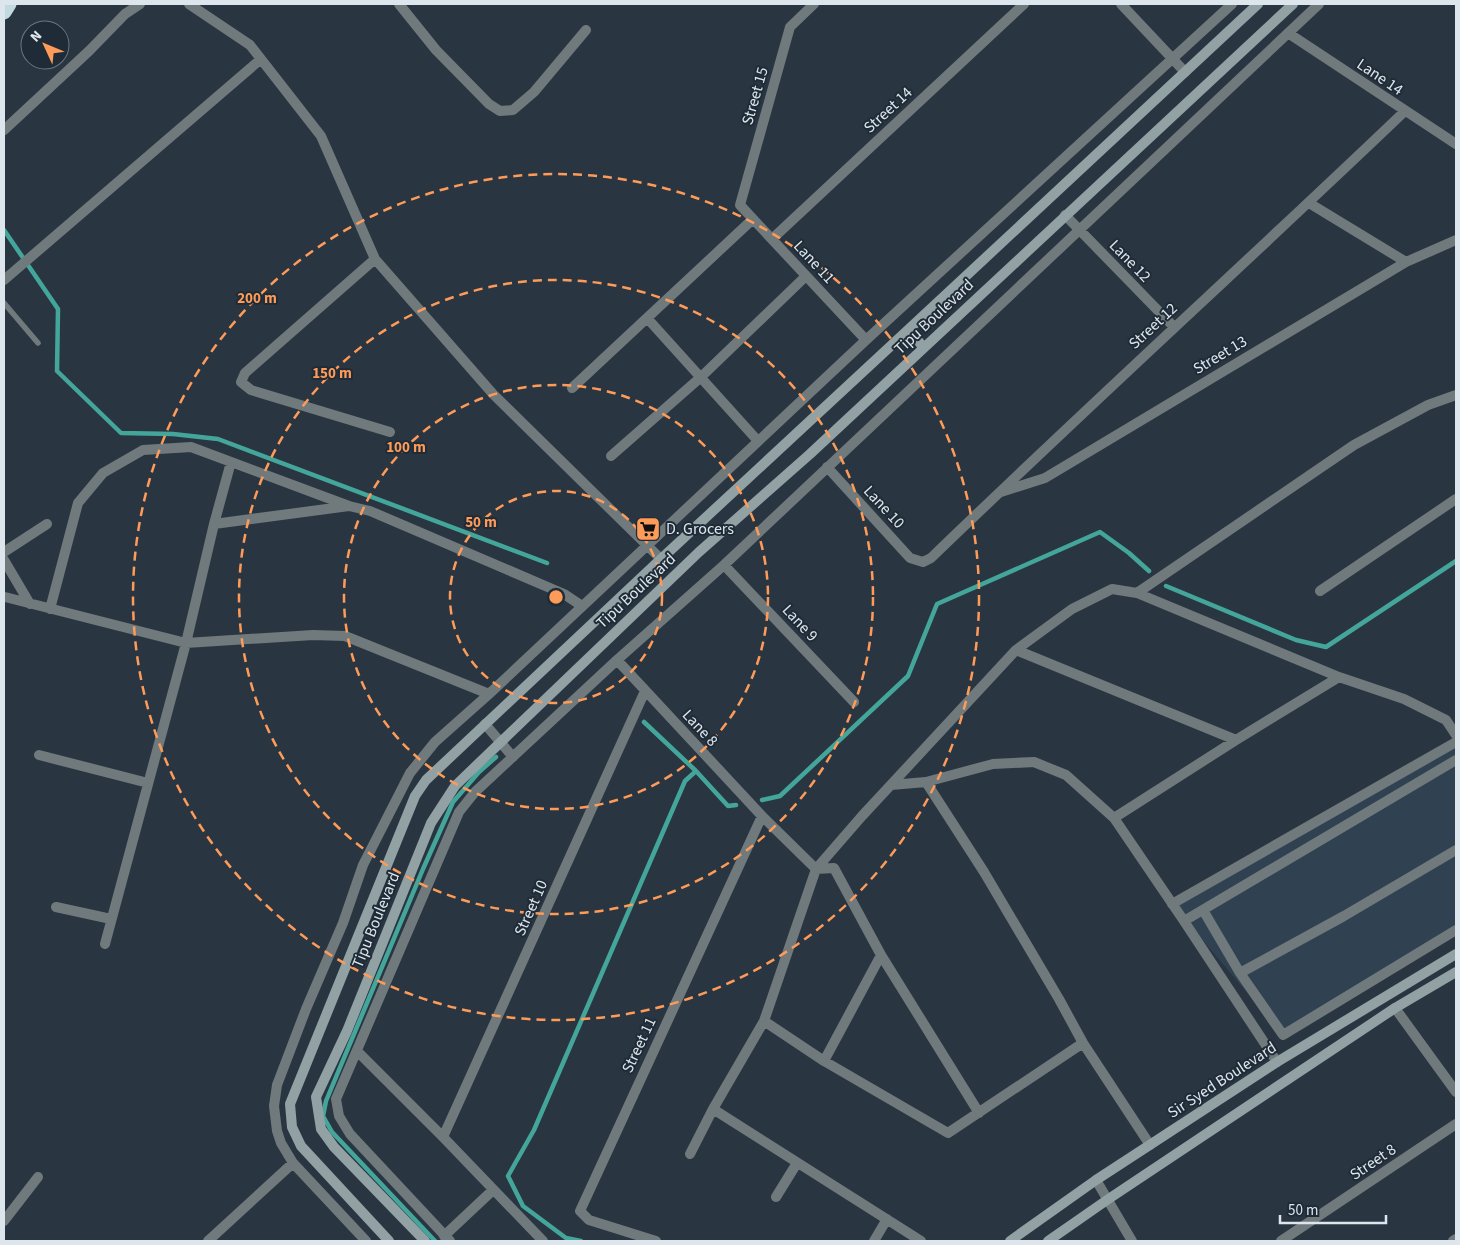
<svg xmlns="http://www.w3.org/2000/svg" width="1460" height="1245" font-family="'Source Sans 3',sans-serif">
  <rect width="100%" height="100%" fill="#293641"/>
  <path fill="#304151" d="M 1456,742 L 1456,935 L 1283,1035 L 1172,904 Z"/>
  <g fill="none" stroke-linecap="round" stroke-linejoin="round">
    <path stroke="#44a69b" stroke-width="4.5" d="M 4,230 L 58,309 L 57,371 L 121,433 L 173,434 L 218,439 L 547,563
      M 1166,586 L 1296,640 L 1326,647 L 1456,561
      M 644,722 L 696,771 L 728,806 L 736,805
      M 762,800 L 780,796 L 908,676 L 937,604 L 1100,532 L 1129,553 L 1149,571
      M 435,1241 L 332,1132 L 323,1116 L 326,1101 L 423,869 L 453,802 L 479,772 L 496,757
      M 581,1241 L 566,1238 L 523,1206 L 508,1176 L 534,1130 L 685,781 L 696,771"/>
    <path stroke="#707a7c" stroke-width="5.5" d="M 4,303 L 38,343"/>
    <path stroke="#707a7c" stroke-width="10" d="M 189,4 L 250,45 L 321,136 L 375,259 L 493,394 L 661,559
      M 399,4 L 436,50 L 489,104 L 500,111 L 513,110 L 534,92 L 586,30
      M 814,4 L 790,27 L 740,205 L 866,340
      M 1121,4 L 1185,72
      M 1288,33 L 1456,144
      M 4,130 L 89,51 L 125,14 L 140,4
      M 1309,203 L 1406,262
      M 1065,215 L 1174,327
      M 772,239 L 1024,4
      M 375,259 L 245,373 L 241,382 L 251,390 L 390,432
      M 4,280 L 261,59
      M 647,318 L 753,219
      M 572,388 L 647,318 L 758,441
      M 611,456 L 701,377 L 806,276
      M 827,467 L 910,558 L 923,562 L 931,558 C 1087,407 1248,261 1405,111
      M 1001,492 L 1045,478 L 1406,262 L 1456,240
      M 214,524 L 349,506 L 370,511 L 564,594 L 582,606
      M 4,552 L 47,524
      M 4,560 L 30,604
      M 724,565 L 854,702
      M 1320,591 L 1456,499
      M 1137,593 L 1354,445 L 1428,405 L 1456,395
      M 5,597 L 186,643 L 313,635 L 345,636 L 489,694
      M 50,609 L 78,503 L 103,473 L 143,450 L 191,447 L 349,506
      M 1016,650 L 1236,740
      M 617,660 L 762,816 L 816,869 L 834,868 L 881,955 L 979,1113
      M 485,724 L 513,757
      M 39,755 L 148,783
      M 926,782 L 984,872 L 1059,999 L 1083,1043 L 1150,1145
      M 891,785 L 926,782 L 993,764 L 1034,762 L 1066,775 L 1114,818 L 1184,921 L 1277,1062
      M 1114,818 L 1236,740 L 1339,677
      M 1172,904 L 1456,742
      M 56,907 L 111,919
      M 1203,910 L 1240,973 L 1283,1035 L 1456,930
      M 1184,921 L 1456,760
      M 105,944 L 186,643 L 214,524 L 231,462
      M 1240,973 L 1344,916 L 1456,850
      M 1395,1008 L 1456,1092
      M 764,1021 L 824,1061 L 948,1133 L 1083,1043
      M 357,1051 L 443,1137 L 543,1241
      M 824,1061 L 881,955
      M 713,1109 L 921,1241
      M 443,1137 L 645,691
      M 690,1154 L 713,1109 L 764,1021 L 816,869 L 862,816 L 1016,650 L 1072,609 L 1112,589 L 1137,593 L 1339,677 L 1404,699 L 1446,720 L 1456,735
      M 1096,1180 L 1132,1241
      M 776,1197 L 797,1163
      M 4,1221 L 38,1177
      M 444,1236 L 493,1190
      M 208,1241 L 293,1163
      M 366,1241 L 293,1163 L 281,1143 L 277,1131 L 274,1106 L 277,1085 L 306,1009 L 343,923 L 363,865 L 410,773 L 435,742 L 489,694 L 866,340 L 1232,4
      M 450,1241 L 350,1134 L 339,1116 L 336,1099 L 459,812 L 475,792 L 617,660 L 724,565 L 1319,4
      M 656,1241 L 589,1220 L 580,1211 L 762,816
      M 874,1241 L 887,1219
      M 1281,1241 L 1456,1124
      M 1453,1241 L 1456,1239"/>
    <path stroke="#91a1a4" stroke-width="10" d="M 909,329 L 923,347
      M 389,1241 L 301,1146 L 292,1127 L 290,1104 L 415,796 L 426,780 L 661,559 L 909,329 L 1258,4
      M 425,1241 L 334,1147 L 321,1129 L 316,1097 L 347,1031 L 431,823 L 455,786 L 699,552 L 810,454 L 1293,4
      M 1010,1241 L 1096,1180 L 1277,1062 L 1456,954
      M 1048,1241 L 1107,1200 L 1395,1008 L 1456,972"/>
    <path stroke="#c2dadf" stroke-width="15" d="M 4,12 L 9,4"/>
  </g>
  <g fill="none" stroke="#fe9b59" stroke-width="2.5" stroke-dasharray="9 6">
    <circle cx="556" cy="597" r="106"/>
    <circle cx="556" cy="597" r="212"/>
    <circle cx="556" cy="597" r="317"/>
    <circle cx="556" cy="597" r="423"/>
  </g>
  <defs>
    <symbol id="supermarket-square" viewBox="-11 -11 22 22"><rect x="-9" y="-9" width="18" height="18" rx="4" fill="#fe9b59" stroke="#1f2c37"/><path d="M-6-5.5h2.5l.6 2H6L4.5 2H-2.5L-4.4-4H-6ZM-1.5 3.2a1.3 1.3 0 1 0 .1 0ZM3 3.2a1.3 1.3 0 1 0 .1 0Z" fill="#111"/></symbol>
  </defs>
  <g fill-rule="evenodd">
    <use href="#supermarket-square" x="634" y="515" width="28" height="28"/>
  </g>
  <g text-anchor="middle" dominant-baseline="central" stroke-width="4" stroke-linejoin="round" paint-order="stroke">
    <g font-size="16" fill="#dee6ed" stroke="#1f2c37">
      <text transform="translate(1380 77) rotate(34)">Lane 14</text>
      <text transform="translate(755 96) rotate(-74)">Street 15</text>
      <text transform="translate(888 110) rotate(-43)">Street 14</text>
      <text transform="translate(1130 261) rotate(46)">Lane 12</text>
      <text transform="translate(814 262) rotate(47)">Lane 11</text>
      <text transform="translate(934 317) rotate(-43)">Tipu Boulevard</text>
      <text transform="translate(1153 326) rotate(-43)">Street 12</text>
      <text transform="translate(1220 355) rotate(-31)">Street 13</text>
      <text transform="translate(884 507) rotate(47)">Lane 10</text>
      <text transform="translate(636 591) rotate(-43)">Tipu Boulevard</text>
      <text transform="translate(800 623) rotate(47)">Lane 9</text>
      <text transform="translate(700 728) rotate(47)">Lane 8</text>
      <text transform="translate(531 908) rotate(-66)">Street 10</text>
      <text transform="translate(376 920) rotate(-68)">Tipu Boulevard</text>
      <text transform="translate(639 1045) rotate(-65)">Street 11</text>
      <text transform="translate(1222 1080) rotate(-33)">Sir Syed Boulevard</text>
      <text transform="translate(1373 1162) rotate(-34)">Street 8</text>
    </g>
    <g font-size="16" fill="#dee6ed" stroke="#1f2c37" text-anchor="start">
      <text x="666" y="529">D. Grocers</text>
    </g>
  </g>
  <circle cx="556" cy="597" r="8" fill="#fe9b59" stroke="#1f2c37" stroke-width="2.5"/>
  <g font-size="15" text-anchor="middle" font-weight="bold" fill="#fe9b59" stroke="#1f2c37" stroke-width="4" stroke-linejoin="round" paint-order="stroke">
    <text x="257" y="303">200 m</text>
    <text x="332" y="378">150 m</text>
    <text x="406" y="452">100 m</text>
    <text x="481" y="527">50 m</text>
  </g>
  <rect width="1460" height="1245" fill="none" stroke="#dee6ed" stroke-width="10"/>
  <g transform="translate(45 45) rotate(314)"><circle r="24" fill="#1f2c37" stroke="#6b7680"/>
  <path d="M0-4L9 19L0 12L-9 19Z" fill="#fe9b59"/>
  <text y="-8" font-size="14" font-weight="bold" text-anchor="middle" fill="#dee6ed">N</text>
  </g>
  <path d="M1280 1215v8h106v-8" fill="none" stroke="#dee6ed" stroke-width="2.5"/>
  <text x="1288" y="1215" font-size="15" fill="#dee6ed" stroke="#1f2c37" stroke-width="4" paint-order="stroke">50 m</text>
</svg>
